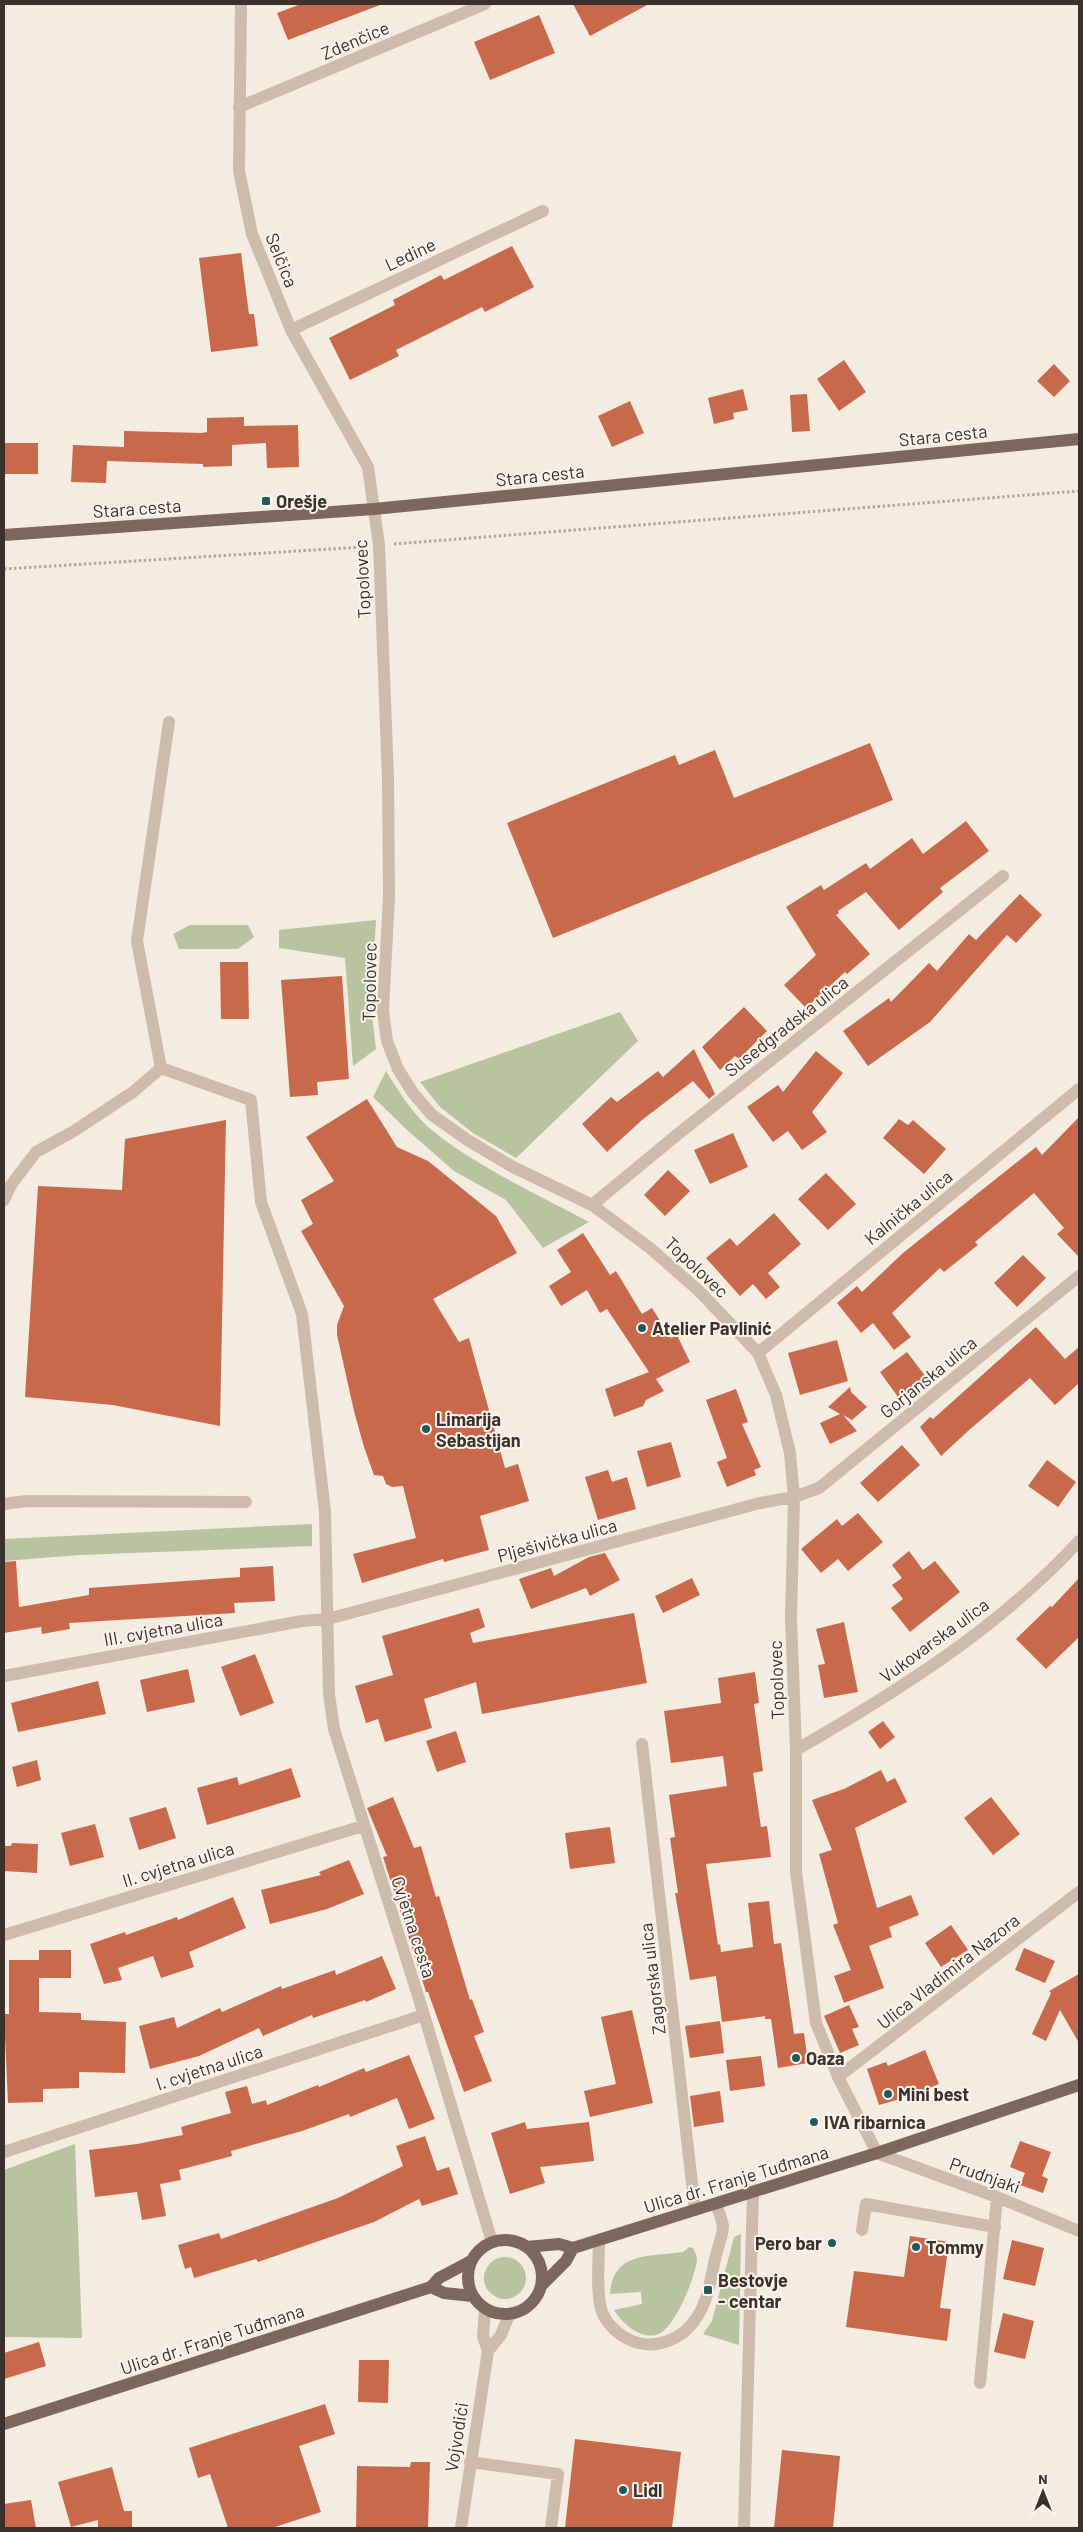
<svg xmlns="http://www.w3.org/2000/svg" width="1083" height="2532" font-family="Barlow,sans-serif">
  <rect width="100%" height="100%" fill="#f4ebe1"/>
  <path fill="#b8c4a0" d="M 376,920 L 371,1007 L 376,1049 L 353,1066 L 345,958 L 279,948 L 279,930 Z
    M 190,925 L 248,925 L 254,937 L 238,949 L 179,949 L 173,934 Z
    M 620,1012 L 638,1041 L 516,1158 L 473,1133 L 440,1107 L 420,1082 Z
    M 386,1071 C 398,1090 410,1110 427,1126 C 471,1164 537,1194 589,1222 L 543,1248 L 506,1200 L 454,1171 L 406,1129 L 373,1097 Z
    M 312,1524 L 312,1546 L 80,1555 L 4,1561 L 4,1539 Z
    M 75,2144 L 82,2338 L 4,2337 L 4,2170 Z
    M 741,2234 L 739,2345 L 703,2334 L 712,2321 L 734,2237 Z
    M 689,2247 L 693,2248 C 695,2252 697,2256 697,2259 C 696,2276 675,2327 659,2334 C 641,2341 622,2323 614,2310 L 642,2304 L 641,2292 L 610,2294 C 613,2251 650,2257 683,2252 Z
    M484 2278a21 21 0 1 1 42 0a21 21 0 1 1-42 0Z"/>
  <path fill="#c8694b" d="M 301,4 L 380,4 L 380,5 L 288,40 L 277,13 Z
    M 573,4 L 649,4 L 590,36 Z
    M 539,15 L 555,53 L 490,80 L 474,42 Z
    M 512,246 L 534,287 L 485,312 L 482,307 L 396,350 L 399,356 L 350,380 L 329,338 L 395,305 L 393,300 L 441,275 L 444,280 Z
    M 241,253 L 249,314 L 254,314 L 258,346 L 211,352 L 199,258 Z
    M 844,360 L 866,392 L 839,411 L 817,379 Z
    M 1054,364 L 1070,381 L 1054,397 L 1037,381 Z
    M 743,389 L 748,410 L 733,413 L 734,419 L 714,424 L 708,398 Z
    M 807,394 L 810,431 L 792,432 L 790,395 Z
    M 630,401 L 644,433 L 612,447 L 598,416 Z
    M 244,417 L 244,426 L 298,425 L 299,467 L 267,468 L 266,443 L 232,445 L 232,466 L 203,467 L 203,464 L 107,461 L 106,483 L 71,482 L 73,445 L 124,447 L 124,431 L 202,433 L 207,432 L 207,418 Z
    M 4,443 L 38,443 L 38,474 L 4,474 Z
    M 870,743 L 893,800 L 553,938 L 507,823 L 675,755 L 679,765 L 715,750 L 734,798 Z
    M 966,821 L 989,851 L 940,888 L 943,892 L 899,930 L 866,892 L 838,911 L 839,913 L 836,915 L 870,954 L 847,974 L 845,972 L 806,1008 L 784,985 L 816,955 L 786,907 L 821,885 L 824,890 L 866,863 L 870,869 L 912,838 L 923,854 Z
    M 1020,894 L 1042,915 L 1016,943 L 1007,935 L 930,1022 L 868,1066 L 843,1031 L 889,998 L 891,1002 L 929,963 L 937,971 L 969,934 L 976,940 Z
    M 220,962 L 248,962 L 249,1019 L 221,1019 Z
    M 342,976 L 349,1079 L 317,1082 L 318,1095 L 290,1097 L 281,980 Z
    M 744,1007 L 767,1031 L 739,1059 L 735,1056 L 720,1070 L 702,1047 Z
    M 694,1049 L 715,1094 L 709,1099 L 693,1081 L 642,1120 L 607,1152 L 582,1124 L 611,1097 L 617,1102 L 658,1071 L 663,1077 Z
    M 816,1051 L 843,1073 L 812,1112 L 827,1132 L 802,1150 L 788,1131 L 773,1142 L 747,1107 L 778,1085 L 783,1092 Z
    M 367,1099 L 397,1147 L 428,1161 L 496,1216 L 517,1253 L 433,1299 L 459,1342 L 469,1338 L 505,1468 L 518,1464 L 529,1501 L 480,1516 L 489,1550 L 444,1562 L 443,1559 L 362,1583 L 353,1554 L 416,1538 L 403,1486 L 392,1487 L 386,1484 L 383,1476 L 374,1475 L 364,1447 L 354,1411 L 337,1335 L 337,1325 L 344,1306 L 301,1231 L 313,1224 L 301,1200 L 334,1181 L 306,1137 Z
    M 1079,1117 L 1079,1257 L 1057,1234 L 1064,1228 L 1034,1193 L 975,1242 L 978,1245 L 944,1272 L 940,1268 L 892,1313 L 911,1337 L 894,1350 L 873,1323 L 861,1333 L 837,1303 L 857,1286 L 862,1292 L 903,1253 L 1036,1147 L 1042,1155 Z
    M 899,1119 L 908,1125 L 913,1120 L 946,1149 L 924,1174 L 883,1138 Z
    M 226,1120 L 220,1426 L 113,1405 L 25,1397 L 38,1186 L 122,1190 L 125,1139 Z
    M 733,1133 L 748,1167 L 710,1184 L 694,1150 Z
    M 668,1170 L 690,1191 L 665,1216 L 644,1195 Z
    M 826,1173 L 856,1204 L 828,1230 L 798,1199 Z
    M 774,1213 L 801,1244 L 768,1273 L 780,1287 L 766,1299 L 753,1284 L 740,1296 L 706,1258 L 730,1238 L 737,1246 Z
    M 583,1233 L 610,1275 L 616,1271 L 642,1314 L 652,1308 L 671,1338 L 677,1335 L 690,1362 L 656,1379 L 664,1391 L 646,1400 L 643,1406 L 614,1417 L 605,1389 L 649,1372 L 607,1309 L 600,1313 L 587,1290 L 561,1306 L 549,1286 L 571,1272 L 557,1250 Z
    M 1023,1255 L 1046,1278 L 1017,1307 L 994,1283 Z
    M 1036,1327 L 1065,1359 L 1079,1347 L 1079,1383 L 1055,1405 L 1030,1378 L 968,1431 L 941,1456 L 920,1427 L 930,1417 L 933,1419 Z
    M 837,1340 L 848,1381 L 800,1395 L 788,1353 Z
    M 907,1352 L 926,1377 L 898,1397 L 880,1372 Z
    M 850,1387 L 851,1392 L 867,1407 L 852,1420 L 843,1415 L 857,1431 L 830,1444 L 820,1423 L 840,1414 L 828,1407 Z
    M 736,1389 L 748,1422 L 742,1424 L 761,1467 L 754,1470 L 756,1475 L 727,1487 L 717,1462 L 727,1458 L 706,1400 Z
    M 671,1442 L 681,1477 L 647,1487 L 637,1451 Z
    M 902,1445 L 920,1465 L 878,1502 L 860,1483 Z
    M 1047,1460 L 1076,1482 L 1058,1507 L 1028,1486 Z
    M 608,1470 L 612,1482 L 627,1477 L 636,1509 L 598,1520 L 585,1477 Z
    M 858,1513 L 883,1542 L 848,1571 L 838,1559 L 821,1573 L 801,1549 L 837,1519 L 842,1526 Z
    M 909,1551 L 923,1570 L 935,1561 L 960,1592 L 910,1632 L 891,1608 L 903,1599 L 892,1585 L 902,1578 L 892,1565 Z
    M 605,1553 L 620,1580 L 590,1596 L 586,1588 L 531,1609 L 519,1579 L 551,1568 L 554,1576 L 589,1557 Z
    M 16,1561 L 19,1607 L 89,1595 L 89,1588 L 240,1577 L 240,1568 L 273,1566 L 275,1601 L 234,1603 L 235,1613 L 69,1623 L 70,1629 L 42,1634 L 41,1627 L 4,1633 L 4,1562 Z
    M 692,1578 L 700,1595 L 663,1613 L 655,1596 Z
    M 1079,1578 L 1079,1637 L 1046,1669 L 1016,1639 L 1050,1606 L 1052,1607 Z
    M 479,1608 L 485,1627 L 470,1633 L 473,1643 L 634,1613 L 647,1683 L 482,1714 L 476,1682 L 424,1699 L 432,1728 L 385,1742 L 378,1719 L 366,1723 L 355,1686 L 393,1675 L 382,1636 Z
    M 844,1622 L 858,1692 L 824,1698 L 818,1665 L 825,1664 L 816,1629 Z
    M 255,1654 L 274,1703 L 240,1716 L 221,1667 Z
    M 188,1669 L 195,1702 L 147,1712 L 140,1680 Z
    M 755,1672 L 759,1703 L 754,1704 L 763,1771 L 753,1773 L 761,1827 L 767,1826 L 771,1857 L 706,1864 L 718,1945 L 720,1944 L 721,1952 L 753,1947 L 748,1903 L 769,1901 L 774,1944 L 781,1943 L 794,2034 L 804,2033 L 808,2063 L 778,2068 L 771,2019 L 765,2019 L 765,2016 L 722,2022 L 716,1976 L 690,1980 L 675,1893 L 678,1893 L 670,1838 L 675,1837 L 669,1795 L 727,1786 L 723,1756 L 671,1763 L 664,1711 L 721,1703 L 718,1678 Z
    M 98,1681 L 106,1714 L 18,1732 L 11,1703 Z
    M 883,1721 L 895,1737 L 880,1749 L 868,1732 Z
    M 456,1731 L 466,1762 L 437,1772 L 426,1741 Z
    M 37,1760 L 41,1780 L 17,1787 L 12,1767 Z
    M 291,1768 L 301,1797 L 207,1825 L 197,1788 L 237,1777 L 239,1785 Z
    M 881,1770 L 887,1782 L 895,1778 L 907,1802 L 855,1828 L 877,1908 L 911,1895 L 919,1915 L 889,1927 L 892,1937 L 869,1946 L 884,1988 L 844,2003 L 834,1976 L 851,1970 L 833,1925 L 838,1923 L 819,1854 L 832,1850 L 812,1800 L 844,1789 Z
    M 393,1797 L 414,1848 L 421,1846 L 436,1897 L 439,1896 L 470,2000 L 472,1999 L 484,2032 L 474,2036 L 492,2081 L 464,2092 L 428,1992 L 426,1992 L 383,1857 L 387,1856 L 367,1808 Z
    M 991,1797 L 1020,1834 L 993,1855 L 964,1818 Z
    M 166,1807 L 176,1838 L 139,1850 L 129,1818 Z
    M 95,1824 L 104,1857 L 70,1866 L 61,1833 Z
    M 610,1827 L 615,1863 L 570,1869 L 565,1833 Z
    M 12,1843 L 38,1844 L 37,1873 L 4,1871 L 4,1846 L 11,1846 Z
    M 349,1860 L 364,1894 L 327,1909 L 270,1924 L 261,1890 L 321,1875 L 319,1872 Z
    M 233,1897 L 246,1928 L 189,1952 L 194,1967 L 161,1978 L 153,1956 L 118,1968 L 122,1980 L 104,1984 L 90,1944 L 125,1932 L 126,1935 L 177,1917 L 178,1920 Z
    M 951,1925 L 968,1950 L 941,1967 L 925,1943 Z
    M 1024,1948 L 1055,1961 L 1045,1983 L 1015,1970 Z
    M 39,1950 L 71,1950 L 71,1978 L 39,1978 L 39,2012 L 81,2013 L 81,2020 L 126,2022 L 125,2073 L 79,2072 L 79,2088 L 43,2089 L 43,2102 L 8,2103 L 4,2014 L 9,2014 L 9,1960 L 39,1960 Z
    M 382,1956 L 396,1989 L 366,2002 L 365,2000 L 313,2018 L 312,2015 L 263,2036 L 259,2028 L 199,2056 L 150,2069 L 139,2026 L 174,2017 L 177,2028 L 220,2008 L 222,2012 L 281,1986 L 282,1989 L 335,1970 L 336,1975 Z
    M 1079,1974 L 1079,2043 L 1060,2010 L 1046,2041 L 1032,2034 L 1051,1993 L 1049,1991 Z
    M 849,2005 L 859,2027 L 852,2029 L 859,2045 L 840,2053 L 824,2016 Z
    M 632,2010 L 653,2103 L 590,2117 L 584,2091 L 616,2084 L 601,2017 Z
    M 720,2021 L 724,2053 L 690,2058 L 685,2026 Z
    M 925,2050 L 939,2084 L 907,2097 L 879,2105 L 867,2069 L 886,2062 L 888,2066 Z
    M 409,2055 L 435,2119 L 409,2129 L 397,2098 L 350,2117 L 349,2114 L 302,2131 L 231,2151 L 232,2156 L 179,2170 L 181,2180 L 160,2184 L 166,2216 L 142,2220 L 137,2192 L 95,2197 L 89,2150 L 137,2144 L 183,2135 L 181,2127 L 231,2113 L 225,2092 L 247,2086 L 252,2104 L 266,2100 L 267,2105 L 318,2085 L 319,2087 L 364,2068 L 366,2072 Z
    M 761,2056 L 765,2086 L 730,2091 L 726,2060 Z
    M 720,2091 L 724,2122 L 694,2127 L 690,2096 Z
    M 525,2122 L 527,2129 L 589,2122 L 594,2161 L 540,2167 L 545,2183 L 510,2194 L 491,2133 Z
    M 425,2136 L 437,2171 L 449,2167 L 458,2194 L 422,2206 L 419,2199 L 374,2222 L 258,2262 L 256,2259 L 194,2278 L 191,2267 L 185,2269 L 178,2245 L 219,2233 L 221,2239 L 338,2198 L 403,2166 L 396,2146 Z
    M 1020,2141 L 1051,2152 L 1042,2176 L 1048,2179 L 1043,2193 L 1020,2185 L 1025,2173 L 1010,2167 Z
    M 910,2236 L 949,2242 L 940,2308 L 951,2309 L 947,2341 L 846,2327 L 854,2271 L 904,2277 Z
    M 1012,2240 L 1044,2248 L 1035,2286 L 1003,2279 Z
    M 1003,2313 L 1034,2321 L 1025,2359 L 994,2352 Z
    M 39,2342 L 46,2366 L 4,2379 L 4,2353 Z
    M 359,2360 L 389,2360 L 388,2403 L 358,2402 Z
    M 325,2404 L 335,2434 L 299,2446 L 321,2512 L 272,2528 L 228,2528 L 210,2474 L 198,2478 L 189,2448 Z
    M 575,2439 L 681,2452 L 672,2528 L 565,2528 Z
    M 782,2450 L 840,2456 L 833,2528 L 774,2528 Z
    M 411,2462 L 430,2462 L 428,2528 L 356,2528 L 357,2466 L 410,2467 Z
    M 112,2467 L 124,2511 L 132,2511 L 132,2528 L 98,2528 L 98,2520 L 71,2527 L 58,2482 Z
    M 31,2500 L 36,2528 L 5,2528 L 4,2504 Z"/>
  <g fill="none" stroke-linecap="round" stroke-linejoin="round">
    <path stroke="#b9a596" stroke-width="3" stroke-dasharray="2.5 2.5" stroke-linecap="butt" d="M 394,544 L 1079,491
      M 4,569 L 363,547"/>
    <path stroke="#cdbbac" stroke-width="12" d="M 241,4 L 239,171 L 252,234 L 291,330 L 368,467 L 379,545 L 388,778 L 389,896 L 383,1011 L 387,1041 L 398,1069 L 413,1093 L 432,1115 L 469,1141 L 513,1167 L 592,1205 L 650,1248 L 699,1291 L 758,1353 L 776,1395 L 790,1453 L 794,1497 L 791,1618 L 796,1750 L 796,1872 L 816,2023 L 838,2077 L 877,2153 L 997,2197 L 1079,2231
      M 239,107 L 485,4
      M 291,330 L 543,211
      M 169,722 L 137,941 L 161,1068 L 251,1100 L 261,1202 L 302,1314 L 325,1512 L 329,1694 L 334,1729 L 424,2015 L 492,2242
      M 4,1200 L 11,1185 L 36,1152 L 74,1131 L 133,1092 L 161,1068
      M 592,1205 L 678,1134 L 1003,876
      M 758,1353 L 1079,1089
      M 4,1504 L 26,1501 L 246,1502
      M 4,1676 L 302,1621 L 328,1619 L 760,1503 L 794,1497 L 819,1488 L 1079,1276
      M 642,1744 L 695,2210
      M 796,1750 C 898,1691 999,1628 1079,1541
      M 4,1935 L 363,1826
      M 838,2077 L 1079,1892
      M 4,2152 L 424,2015
      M 862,2230 L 866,2204 L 995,2227
      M 599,2240 C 599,2260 596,2289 601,2309 C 605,2322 616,2333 628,2339 C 653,2352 683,2340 697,2317 C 708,2301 711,2277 715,2259 C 717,2249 723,2236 723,2226 C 722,2219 718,2210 716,2204
      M 488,2351 L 501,2335 L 509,2315
      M 980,2383 L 997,2197
      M 470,2462 L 558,2474 L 551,2528
      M 461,2528 L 488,2351 L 483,2336 L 485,2309
      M 744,2528 L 753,2192"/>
    <path stroke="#7d675c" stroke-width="12" d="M 4,535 L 374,509 L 1079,439
      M468 2277a37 37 0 1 1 74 0a37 37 0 1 1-74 0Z
      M 527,2247 L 559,2244 L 573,2248 L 877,2153 L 1079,2085
      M 541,2286 L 566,2261 L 573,2248
      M 431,2287 L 444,2293 L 472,2296
      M 4,2424 L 431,2287 L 439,2278 L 471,2261"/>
  </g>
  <g fill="#1f5a5e" stroke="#fbf5ee" stroke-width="2">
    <rect x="261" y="496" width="10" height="10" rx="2.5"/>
    <circle cx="642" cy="1328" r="5"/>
    <circle cx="426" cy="1429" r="5"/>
    <circle cx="796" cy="2058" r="5"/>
    <circle cx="888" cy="2094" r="5"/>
    <circle cx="814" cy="2122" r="5"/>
    <circle cx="832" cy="2243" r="5"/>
    <circle cx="916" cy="2247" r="5"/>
    <rect x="703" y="2285" width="10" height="10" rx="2.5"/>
    <circle cx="623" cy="2490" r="5"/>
  </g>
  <g text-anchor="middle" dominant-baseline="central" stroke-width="4" stroke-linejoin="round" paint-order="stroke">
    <g font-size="18" fill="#3b302b" stroke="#fbf5ee">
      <text transform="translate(355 40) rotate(-23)">Zdenčice</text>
      <text transform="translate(410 254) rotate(-25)">Ledine</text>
      <text transform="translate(282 260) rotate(68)">Selčica</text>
      <text transform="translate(943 435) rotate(-6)">Stara cesta</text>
      <text transform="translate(540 475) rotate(-6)">Stara cesta</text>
      <text transform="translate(137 508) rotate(-4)">Stara cesta</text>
      <text transform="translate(362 579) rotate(-93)">Topolovec</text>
      <text transform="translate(369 982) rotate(-89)">Topolovec</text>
      <text transform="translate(786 1026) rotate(-38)">Susedgradska ulica</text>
      <text transform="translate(908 1207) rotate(-39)">Kalnička ulica</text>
      <text transform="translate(697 1267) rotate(43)">Topolovec</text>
      <text transform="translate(928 1377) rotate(-39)">Gorjanska ulica</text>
      <text transform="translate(557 1540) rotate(-15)">Plješivička ulica</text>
      <text transform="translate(163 1629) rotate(-10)">III. cvjetna ulica</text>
      <text transform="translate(934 1640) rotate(-36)">Vukovarska ulica</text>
      <text transform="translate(776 1680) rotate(-92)">Topolovec</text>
      <text transform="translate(178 1864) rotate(-17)">II. cvjetna ulica</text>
      <text transform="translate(414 1927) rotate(72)">Cvjetna cesta</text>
      <text transform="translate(948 1971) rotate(-38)">Ulica Vladimira Nazora</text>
      <text transform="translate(652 1979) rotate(-97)">Zagorska ulica</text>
      <text transform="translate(209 2067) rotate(-18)">I. cvjetna ulica</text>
      <text transform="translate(985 2175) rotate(20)">Prudnjaki</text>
      <text transform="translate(736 2179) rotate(-17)">Ulica dr. Franje Tuđmana</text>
      <text transform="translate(212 2339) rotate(-18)">Ulica dr. Franje Tuđmana</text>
      <text transform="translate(456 2437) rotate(-81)">Vojvodići</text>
    </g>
    <g font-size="18" font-weight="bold" fill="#3b302b" stroke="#fbf5ee" text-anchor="start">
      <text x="276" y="501">Orešje</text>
      <text x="652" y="1328">Atelier Pavlinić</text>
      <text x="436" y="1419">Limarija<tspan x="436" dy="21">Sebastijan</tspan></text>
      <text x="806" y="2058">Oaza</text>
      <text x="898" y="2094">Mini best</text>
      <text x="824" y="2122">IVA ribarnica</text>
      <text x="822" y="2243" text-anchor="end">Pero bar</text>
      <text x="926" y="2247">Tommy</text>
      <text x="718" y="2280">Bestovje<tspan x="718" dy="21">- centar</tspan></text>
      <text x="633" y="2490">Lidl</text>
    </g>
  </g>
  <rect width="1083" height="2532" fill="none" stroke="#3b302b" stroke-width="10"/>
  <g transform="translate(1043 2492)" stroke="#fbf5ee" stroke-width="4" paint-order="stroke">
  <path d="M0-4L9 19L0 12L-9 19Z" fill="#3b302b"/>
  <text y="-8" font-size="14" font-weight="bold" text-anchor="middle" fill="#3b302b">N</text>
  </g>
</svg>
